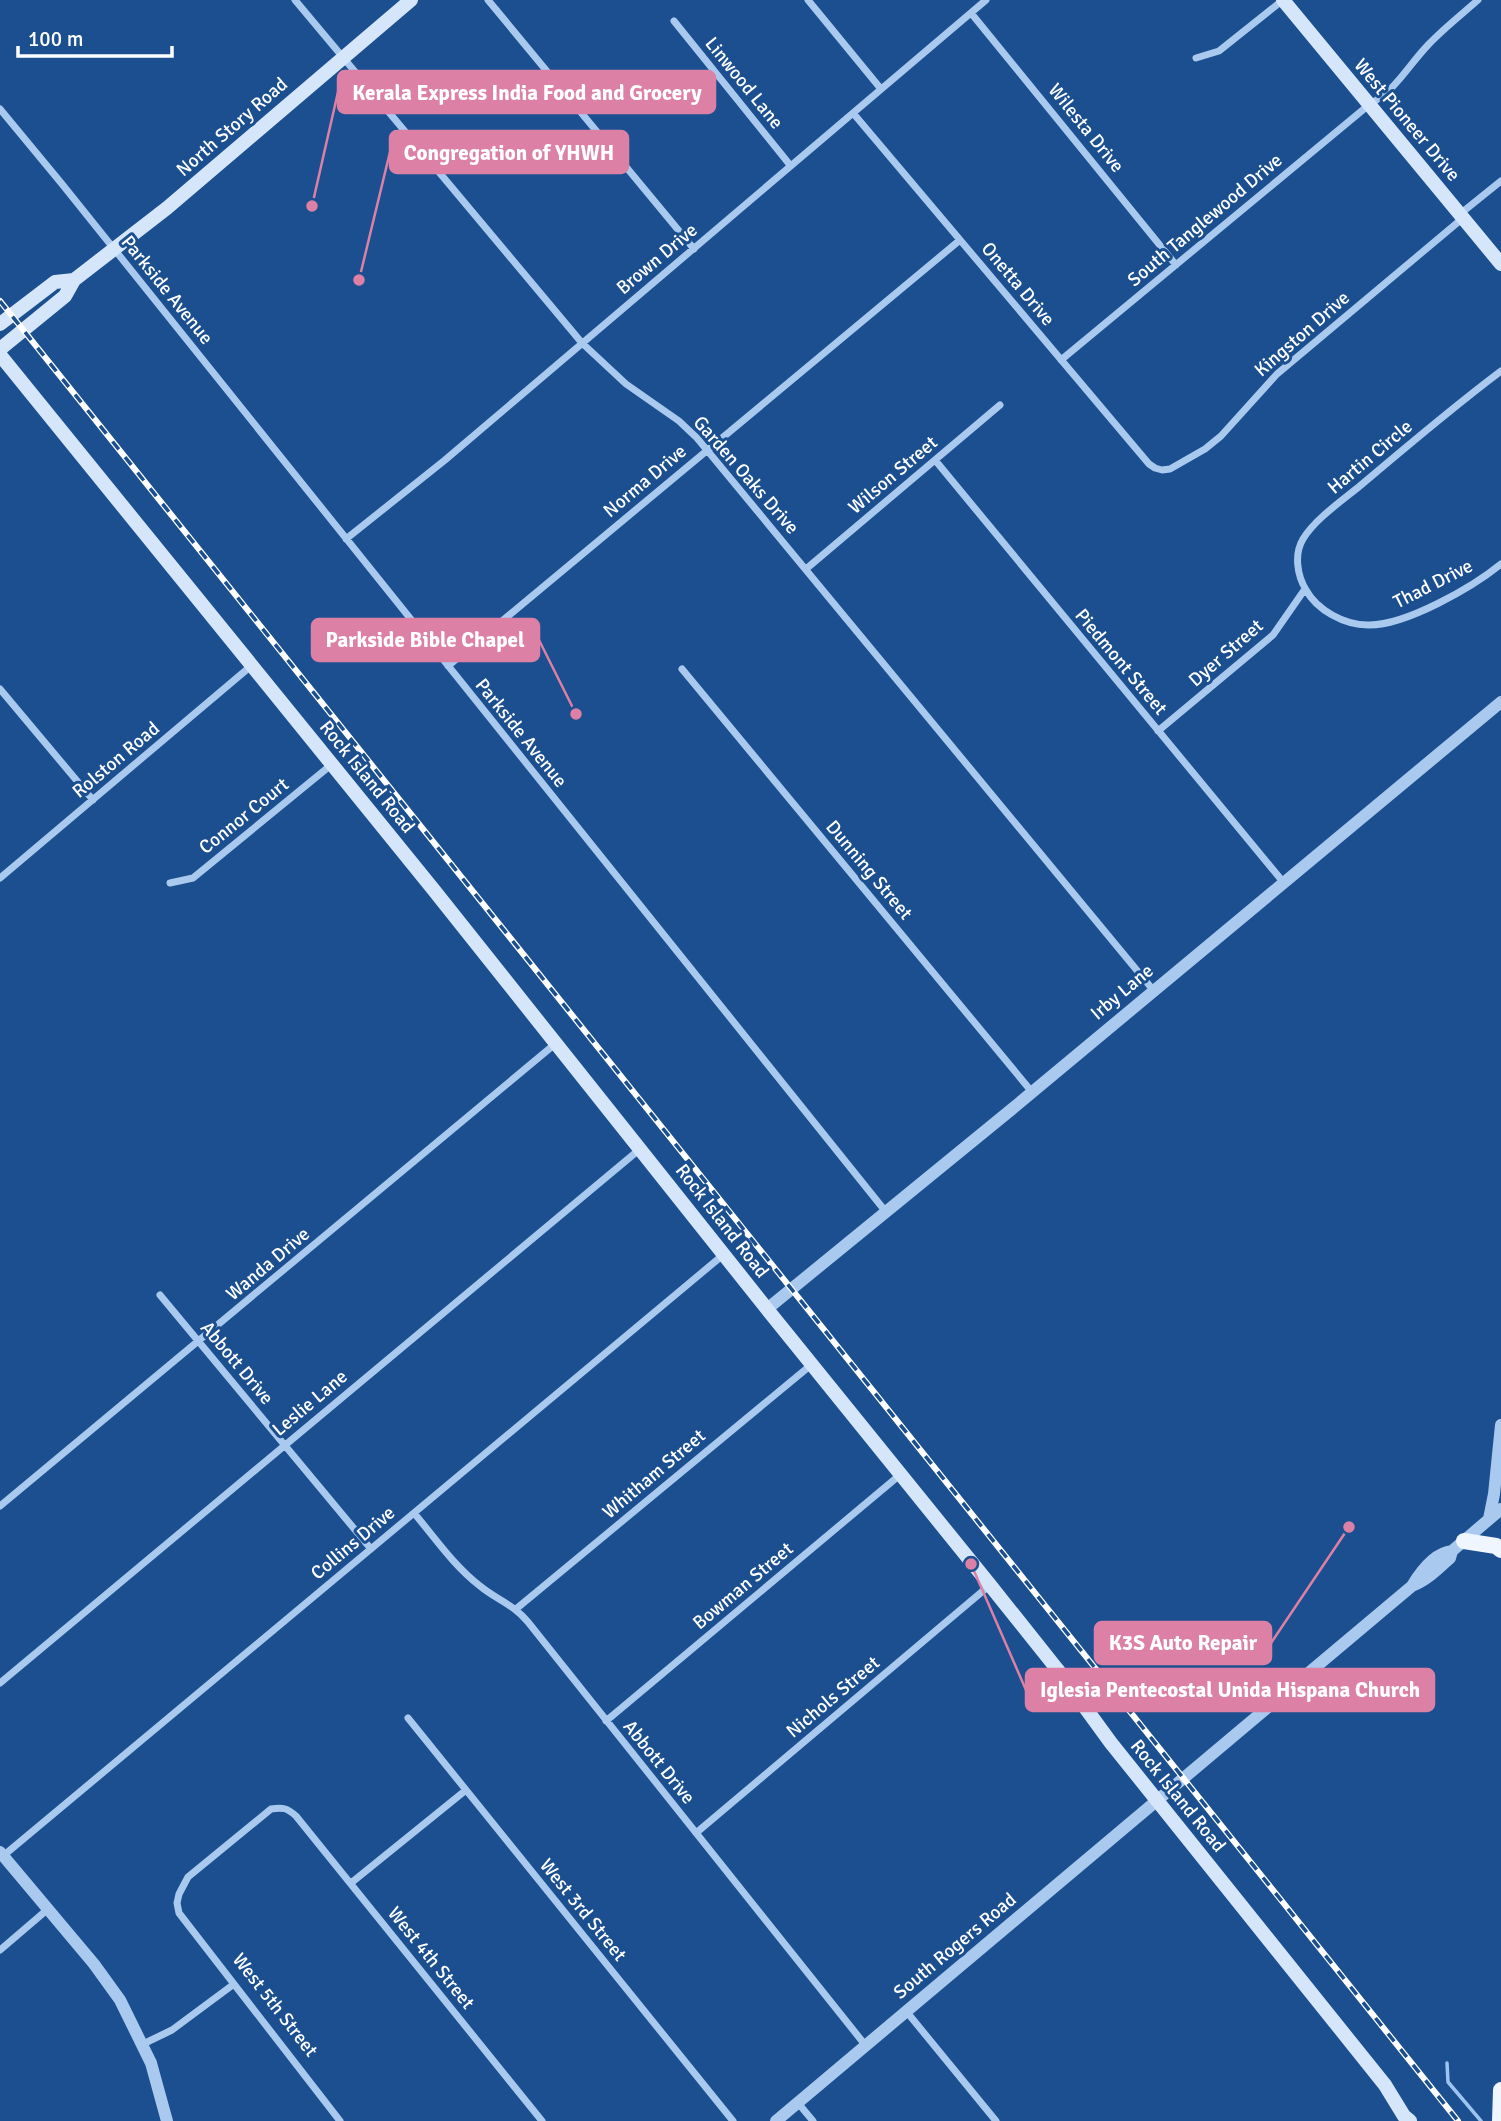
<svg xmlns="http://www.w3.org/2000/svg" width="1501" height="2121" font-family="Signika,sans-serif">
  <rect width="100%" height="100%" fill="#1b4f8f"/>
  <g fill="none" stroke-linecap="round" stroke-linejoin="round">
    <path stroke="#9cc4f0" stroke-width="3.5" d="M 1447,2063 L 1448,2082 L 1481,2121"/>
    <path stroke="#a9c9ee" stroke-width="7" d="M 295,0 L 582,343 L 626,384 L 679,421 L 697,438 L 1154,991
      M 488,0 L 694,249
      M 808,0 L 881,89
      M 971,13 L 1176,265
      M 674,21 L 790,165
      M 1196,58 L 1219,51 L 1283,0
      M 0,109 L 62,184 L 886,1212
      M 853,113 L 1149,464 L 1155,468 L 1162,470 L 1170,469 L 1205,449 L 1221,436 L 1277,374 L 1463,218
      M 1460,214 L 1501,181
      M 1061,360 L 1370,104 C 1398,88 1407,67 1428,45 C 1443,29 1461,15 1478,0
      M 1501,371 C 1453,407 1407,446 1361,485 C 1343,500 1315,519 1303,539 C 1294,554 1297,575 1306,590 C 1317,610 1344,625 1368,625 C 1405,626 1473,587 1501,564
      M 935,460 L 1284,883
      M 346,539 L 445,460 L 986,0
      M 806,569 L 1000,405
      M 448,666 L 960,240
      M 682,669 L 1032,1092
      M 0,689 L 93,800
      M 1158,731 L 1273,635 L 1305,589
      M 0,878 L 251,666
      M 170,883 L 193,878 L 331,765
      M 160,1295 L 371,1549
      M 0,1506 L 555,1044
      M 414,1513 C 435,1538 454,1566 480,1586 C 497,1600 513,1604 528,1622 L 866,2046
      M 516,1609 L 811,1365
      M 0,1683 L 640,1149
      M 408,1718 L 733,2121
      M 606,1721 L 901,1474
      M 696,1833 L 990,1585
      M 3,1856 L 723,1255
      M 351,1883 L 466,1790
      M 0,1950 L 48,1909
      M 906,2011 L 996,2121
      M 143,2044 L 172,2030 L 234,1984
      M 798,2103 L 813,2121
      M 340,2121 L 179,1913 L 177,1903 L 179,1894 L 188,1877 L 271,1809 C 283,1807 287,1808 296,1816 L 542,2121"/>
    <path stroke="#a9c9ee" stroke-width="12" d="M 767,1309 L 1012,1109 L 1501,702
      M 1489,1519 L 1494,1494 L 1501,1425
      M 1412,1586 C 1421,1571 1434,1553 1452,1551 L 1501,1509
      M 0,1852 L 94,1964 L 120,2000 L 151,2063 L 167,2121
      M 776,2121 L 1412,1586 C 1427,1580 1438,1569 1450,1558 L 1452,1551"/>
    <path stroke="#d6e6fa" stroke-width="14" d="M 1283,0 L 1501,264
      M 0,324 L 55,282 L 74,280
      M 0,349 L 65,296 L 74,280 L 167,208 L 411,0
      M 0,355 L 433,889 L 767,1309 L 990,1585 L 1057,1669 L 1111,1743 L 1385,2085 L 1404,2116 L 1410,2121"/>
    <path stroke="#f0f6ff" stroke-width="16" d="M 1464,1541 L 1496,1546 L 1501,1550
      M 1500,2121 L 1501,2090"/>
    <defs>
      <path id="rail" d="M 0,301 L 1458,2121"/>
    </defs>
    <use href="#rail" stroke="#fff" stroke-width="6"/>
    <use href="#rail" stroke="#1b4f8f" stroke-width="3.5" stroke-dasharray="10" stroke-linecap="butt"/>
  </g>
  <g text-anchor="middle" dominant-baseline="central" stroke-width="6" stroke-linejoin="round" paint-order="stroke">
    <g font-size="19" fill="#fff" stroke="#1b4f8f">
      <text transform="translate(744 83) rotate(51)">Linwood Lane</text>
      <text transform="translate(1407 120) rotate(50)">West Pioneer Drive</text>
      <text transform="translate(232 127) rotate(-41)">North Story Road</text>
      <text transform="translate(1086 128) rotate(51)">Wilesta Drive</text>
      <text transform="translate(1205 220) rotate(-40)">South Tanglewood Drive</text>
      <text transform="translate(657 259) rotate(-40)">Brown Drive</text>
      <text transform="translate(1018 284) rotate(50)">Onetta Drive</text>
      <text transform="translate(167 290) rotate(51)">Parkside Avenue</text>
      <text transform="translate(1302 334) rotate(-41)">Kingston Drive</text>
      <text transform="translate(1370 457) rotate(-40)">Hartin Circle</text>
      <text transform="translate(746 475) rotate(49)">Garden Oaks Drive</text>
      <text transform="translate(893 475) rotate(-40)">Wilson Street</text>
      <text transform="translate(645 481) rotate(-40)">Norma Drive</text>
      <text transform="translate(1433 584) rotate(-27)">Thad Drive</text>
      <text transform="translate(1226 653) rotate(-41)">Dyer Street</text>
      <text transform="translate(1121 662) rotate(50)">Piedmont Street</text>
      <text transform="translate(521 733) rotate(51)">Parkside Avenue</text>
      <text transform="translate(116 760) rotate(-40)">Rolston Road</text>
      <text transform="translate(367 777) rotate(51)">Rock Island Road</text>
      <text transform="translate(244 816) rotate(-39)">Connor Court</text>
      <text transform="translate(869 870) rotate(50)">Dunning Street</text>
      <text transform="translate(1122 992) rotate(-40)">Irby Lane</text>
      <text transform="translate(722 1221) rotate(52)">Rock Island Road</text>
      <text transform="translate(268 1264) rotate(-40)">Wanda Drive</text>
      <text transform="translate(237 1363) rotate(50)">Abbott Drive</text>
      <text transform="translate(310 1403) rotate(-40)">Leslie Lane</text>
      <text transform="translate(654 1474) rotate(-40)">Whitham Street</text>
      <text transform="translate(353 1543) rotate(-40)">Collins Drive</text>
      <text transform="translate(743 1586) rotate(-40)">Bowman Street</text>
      <text transform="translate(833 1697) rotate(-40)">Nichols Street</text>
      <text transform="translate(659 1762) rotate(51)">Abbott Drive</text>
      <text transform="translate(1178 1796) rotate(51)">Rock Island Road</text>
      <text transform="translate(583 1910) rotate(51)">West 3rd Street</text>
      <text transform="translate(955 1946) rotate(-40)">South Rogers Road</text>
      <text transform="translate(431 1958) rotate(51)">West 4th Street</text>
      <text transform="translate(275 2005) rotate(52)">West 5th Street</text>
    </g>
  </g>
  <path fill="none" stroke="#dd80a5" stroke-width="2.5" d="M312 206L338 92M359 280L390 152M576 714L539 640M1349 1527L1271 1643M971 1564L1026 1690"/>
  <g fill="#dd80a5" stroke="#1b4f8f" stroke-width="2.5">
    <circle cx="312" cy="206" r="7"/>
    <circle cx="359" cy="280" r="7"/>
    <circle cx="576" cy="714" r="7"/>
    <circle cx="1349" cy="1527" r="7"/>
    <circle cx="971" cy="1564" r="7"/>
  </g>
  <g fill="#dd80a5" stroke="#dd80a5" stroke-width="2.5">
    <rect x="338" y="71" width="377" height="42" rx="7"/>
    <rect x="390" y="131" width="238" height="42" rx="7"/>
    <rect x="312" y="619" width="227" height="42" rx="7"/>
    <rect x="1095" y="1622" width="176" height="42" rx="7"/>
    <rect x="1026" y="1669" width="408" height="42" rx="7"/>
  </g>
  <g font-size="21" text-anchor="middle" font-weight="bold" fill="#fff">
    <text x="527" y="100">Kerala Express India Food and Grocery</text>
    <text x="509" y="160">Congregation of YHWH</text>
    <text x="425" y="647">Parkside Bible Chapel</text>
    <text x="1183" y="1650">K3S Auto Repair</text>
    <text x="1230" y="1697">Iglesia Pentecostal Unida Hispana Church</text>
  </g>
  <path d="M18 46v10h154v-10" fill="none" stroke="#ffffff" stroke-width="3.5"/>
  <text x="28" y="46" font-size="21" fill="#ffffff" stroke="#1b4f8f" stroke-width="5" paint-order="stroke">100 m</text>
</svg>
